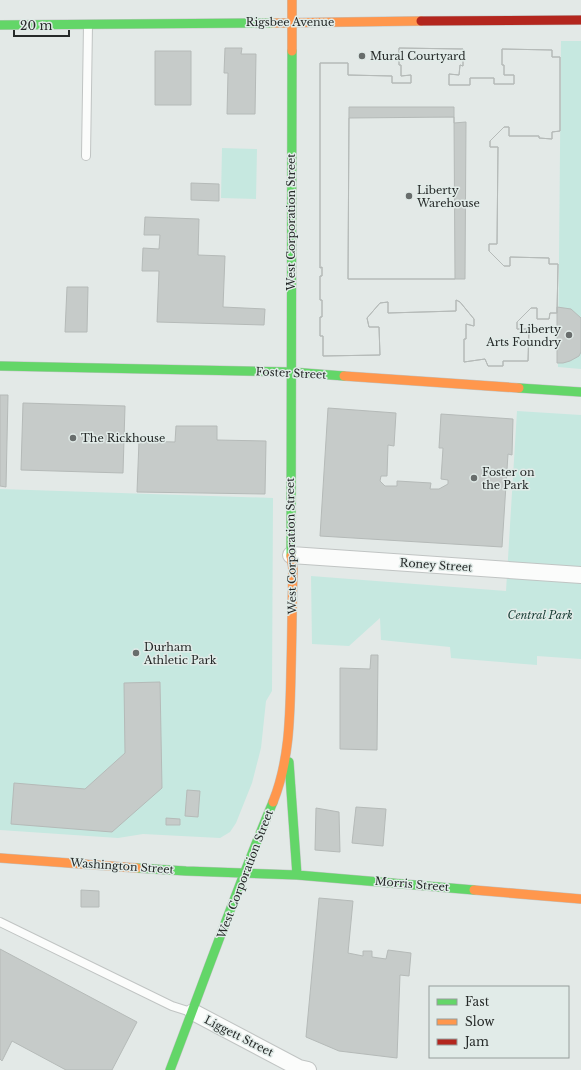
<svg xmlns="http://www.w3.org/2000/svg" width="581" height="1070" font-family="'Libre Baskerville',serif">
  <rect width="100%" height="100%" fill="#e3e9e7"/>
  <path fill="#c6e8e0" d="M 561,41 L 581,41 L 581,369 L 558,367 Z
    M 222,148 L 257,149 L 256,199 L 221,198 Z
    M 517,411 L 581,415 L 581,659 L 537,656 L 537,665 L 451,658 L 450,647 L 381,640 L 380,618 L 349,646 L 312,644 L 311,576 L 506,591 Z
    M 0,489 L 273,498 L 272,691 L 266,701 L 261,748 L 252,783 L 236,823 L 230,832 L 220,838 L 143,834 L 118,838 L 0,830 Z"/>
  <path fill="#c6cbc9" stroke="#b5bab8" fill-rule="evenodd" d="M 225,48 L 242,48 L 241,54 L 256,54 L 255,114 L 227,114 L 228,73 L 224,73 Z
    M 399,48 L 463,49 L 463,66 L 460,65 L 459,75 L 449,74 L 449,85 L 470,85 L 470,78 L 494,78 L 494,84 L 514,84 L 514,75 L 504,75 L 504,65 L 502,65 L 502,49 L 552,50 L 552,57 L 560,57 L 560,131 L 552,132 L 552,139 L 539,138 L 539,136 L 509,136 L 509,127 L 504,127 L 490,141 L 490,147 L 498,147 L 497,244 L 489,244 L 489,251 L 504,266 L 510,266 L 510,257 L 549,258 L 549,264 L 558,264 L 557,313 L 550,313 L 549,319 L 537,319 L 537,308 L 531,308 L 517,322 L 517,329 L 529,329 L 528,361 L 503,361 L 503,366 L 488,366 L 485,359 L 464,362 L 464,339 L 466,339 L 466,324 L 474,326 L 474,319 L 460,302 L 456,300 L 456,311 L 388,313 L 388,302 L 380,303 L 367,318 L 369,327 L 379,327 L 380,355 L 323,356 L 323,336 L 320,336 L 320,317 L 322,317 L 322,300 L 320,300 L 320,276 L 322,276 L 322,267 L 320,268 L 320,63 L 348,63 L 348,75 L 392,76 L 392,83 L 411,83 L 411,75 L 401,76 L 401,65 L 399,65 ZM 349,107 L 454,107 L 454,123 L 466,122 L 465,279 L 348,279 Z
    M 399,48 L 463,49 L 463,66 L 460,65 L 459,75 L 449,74 L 449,85 L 470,85 L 470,78 L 494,78 L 494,84 L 514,84 L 514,75 L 504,75 L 504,65 L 502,65 L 502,49 L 552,50 L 552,57 L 560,57 L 560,131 L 552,132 L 552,139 L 539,138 L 539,136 L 509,136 L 509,127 L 504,127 L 490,141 L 490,147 L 498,147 L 497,244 L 489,244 L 489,251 L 504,266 L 510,266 L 510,257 L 549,258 L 549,264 L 558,264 L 557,313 L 550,313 L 549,319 L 537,319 L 537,308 L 531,308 L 517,322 L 517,329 L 529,329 L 528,361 L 503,361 L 503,366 L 488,366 L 485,359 L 464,362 L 464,339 L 466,339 L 466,324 L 474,326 L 474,319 L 460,302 L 456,300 L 456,311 L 388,313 L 388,302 L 380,303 L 367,318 L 369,327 L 379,327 L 380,355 L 323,356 L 323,336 L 320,336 L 320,317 L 322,317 L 322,300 L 320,300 L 320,276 L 322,276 L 322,267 L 320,268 L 320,63 L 348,63 L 348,75 L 392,76 L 392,83 L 411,83 L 411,75 L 401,76 L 401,65 L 399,65 Z
    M 155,51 L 191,51 L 191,105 L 155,105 Z
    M 454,117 L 455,279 L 348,279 L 349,118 Z
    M 191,183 L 219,184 L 219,201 L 191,200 Z
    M 145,217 L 199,219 L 198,255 L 225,256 L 223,307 L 265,309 L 264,325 L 157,322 L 159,271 L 142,271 L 143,248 L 159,249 L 160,235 L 144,235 Z
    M 67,287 L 88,287 L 87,332 L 65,332 Z
    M 557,307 L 571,309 L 581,318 L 581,352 L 579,356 L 570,361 L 563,363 L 557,363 Z
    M 0,395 L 8,395 L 6,487 L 0,486 Z
    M 23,403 L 125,406 L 123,473 L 21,470 Z
    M 328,408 L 396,413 L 394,446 L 388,445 L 387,476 L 381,476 L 380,481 L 385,486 L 397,486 L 397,481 L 431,483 L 430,489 L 439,489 L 448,484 L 448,480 L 441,479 L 443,448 L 439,448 L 441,414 L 513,419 L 512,455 L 508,454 L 502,547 L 320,536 Z
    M 176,426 L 217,426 L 217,440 L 266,441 L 265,494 L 137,492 L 139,441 L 175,442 Z
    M 371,655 L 378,655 L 377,750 L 340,749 L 340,668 L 370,669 Z
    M 160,682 L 162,788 L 112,832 L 11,824 L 14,783 L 85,789 L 125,753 L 124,683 Z
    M 187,790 L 200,791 L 198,817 L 185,816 Z
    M 356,807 L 386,809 L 383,846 L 352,843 Z
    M 316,808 L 339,812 L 340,852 L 315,850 Z
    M 166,818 L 180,819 L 180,825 L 166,825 Z
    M 81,890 L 99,891 L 99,907 L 81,907 Z
    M 319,898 L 353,901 L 348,953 L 363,956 L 363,951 L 372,951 L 372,957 L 386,959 L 388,950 L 411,953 L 409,976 L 400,975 L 397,1058 L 339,1051 L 306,1037 Z
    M 0,949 L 137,1022 L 112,1070 L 66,1070 L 12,1041 L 2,1061 L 0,1059 Z"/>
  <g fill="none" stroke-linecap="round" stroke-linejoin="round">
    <defs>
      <path id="lane" d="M 86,156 L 88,25
        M 0,922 L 172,1006 L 191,1012"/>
      <path id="street" d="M 291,555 L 581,575
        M 193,1012 L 299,1068 L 308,1070"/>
      <path id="fast" d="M 0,25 L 273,23
        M 0,366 L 291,372 L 344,376
        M 519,388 L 581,392
        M 291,556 L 292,51
        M 289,762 L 297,875
        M 137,868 L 186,871 L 297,875 L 474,890
        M 170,1070 C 204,981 236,890 273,802"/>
      <path id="slow" d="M 273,23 L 421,21
        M 292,51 L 292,0
        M 344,376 L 519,388
        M 273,802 C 290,760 290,714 291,670 C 292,636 292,603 293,569 L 291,556
        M 0,858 L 137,868
        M 474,890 L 581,899"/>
      <path id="jam" d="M 421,21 L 581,20"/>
    </defs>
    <use href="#lane" stroke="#c0c4c3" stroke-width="10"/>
    <use href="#street" stroke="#c0c4c3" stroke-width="18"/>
    <use href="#fast" stroke="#c0c4c3" stroke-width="10"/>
    <use href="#slow" stroke="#c0c4c3" stroke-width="10"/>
    <use href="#jam" stroke="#c0c4c3" stroke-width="10"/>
    <use href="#lane" stroke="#fbfcfb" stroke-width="8"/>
    <use href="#street" stroke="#fbfcfb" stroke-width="16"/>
    <use href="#fast" stroke="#63d668" stroke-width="9"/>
    <use href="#slow" stroke="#ff974d" stroke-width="9"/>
    <use href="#jam" stroke="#b3261e" stroke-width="9"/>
  </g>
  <g fill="#686d6c" stroke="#e1ebe8" stroke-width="1.5">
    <circle cx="362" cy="56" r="4"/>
    <circle cx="409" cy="196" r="4"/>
    <circle cx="569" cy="335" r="4"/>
    <circle cx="73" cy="438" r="4"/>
    <circle cx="474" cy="478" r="4"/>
    <circle cx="136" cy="653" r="4"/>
  </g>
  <g text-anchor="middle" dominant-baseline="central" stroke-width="3" stroke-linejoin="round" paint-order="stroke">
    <g font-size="11" fill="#262a29" stroke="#e1ebe8">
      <text x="290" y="22">Rigsbee Avenue</text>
      <text transform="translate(291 222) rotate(-90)">West Corporation Street</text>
      <text transform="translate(291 373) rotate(3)">Foster Street</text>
      <text transform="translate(291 546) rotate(-91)">West Corporation Street</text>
      <text transform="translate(436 565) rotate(4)">Roney Street</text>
      <text transform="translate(122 866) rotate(4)">Washington Street</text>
      <text transform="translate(245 874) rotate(-69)">West Corporation Street</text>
      <text transform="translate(412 884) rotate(5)">Morris Street</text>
      <text transform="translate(239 1036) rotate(27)">Liggett Street</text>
    </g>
    <g font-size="11" fill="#262a29" stroke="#e1ebe8" text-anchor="start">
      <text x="370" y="56">Mural Courtyard</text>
      <text x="417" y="190">Liberty<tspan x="417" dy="13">Warehouse</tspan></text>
      <text x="561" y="329" text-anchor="end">Liberty<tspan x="561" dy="13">Arts Foundry</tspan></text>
      <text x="81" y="438">The Rickhouse</text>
      <text x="482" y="472">Foster on<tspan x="482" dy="13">the Park</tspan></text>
      <text x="144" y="647">Durham<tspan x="144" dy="13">Athletic Park</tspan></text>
    </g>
    <g font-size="11" font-style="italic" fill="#183d35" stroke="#e1ebe8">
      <text x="540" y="615">Central Park</text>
    </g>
  </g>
  <rect x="429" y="986" width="140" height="72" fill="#e1ebe8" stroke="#969e9c"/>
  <rect x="437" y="999" width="20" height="6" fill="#63d668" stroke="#969e9c"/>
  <text x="465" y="1006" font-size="12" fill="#262a29">Fast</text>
  <rect x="437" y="1019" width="20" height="6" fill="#ff974d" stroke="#969e9c"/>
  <text x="465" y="1026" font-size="12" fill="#262a29">Slow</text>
  <rect x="437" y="1039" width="20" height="6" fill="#b3261e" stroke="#969e9c"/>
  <text x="465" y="1046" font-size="12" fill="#262a29">Jam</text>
  <path d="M14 30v6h55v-6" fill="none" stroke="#262a29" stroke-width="2"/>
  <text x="20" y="30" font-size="12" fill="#262a29" stroke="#e1ebe8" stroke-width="3" paint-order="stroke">20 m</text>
</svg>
